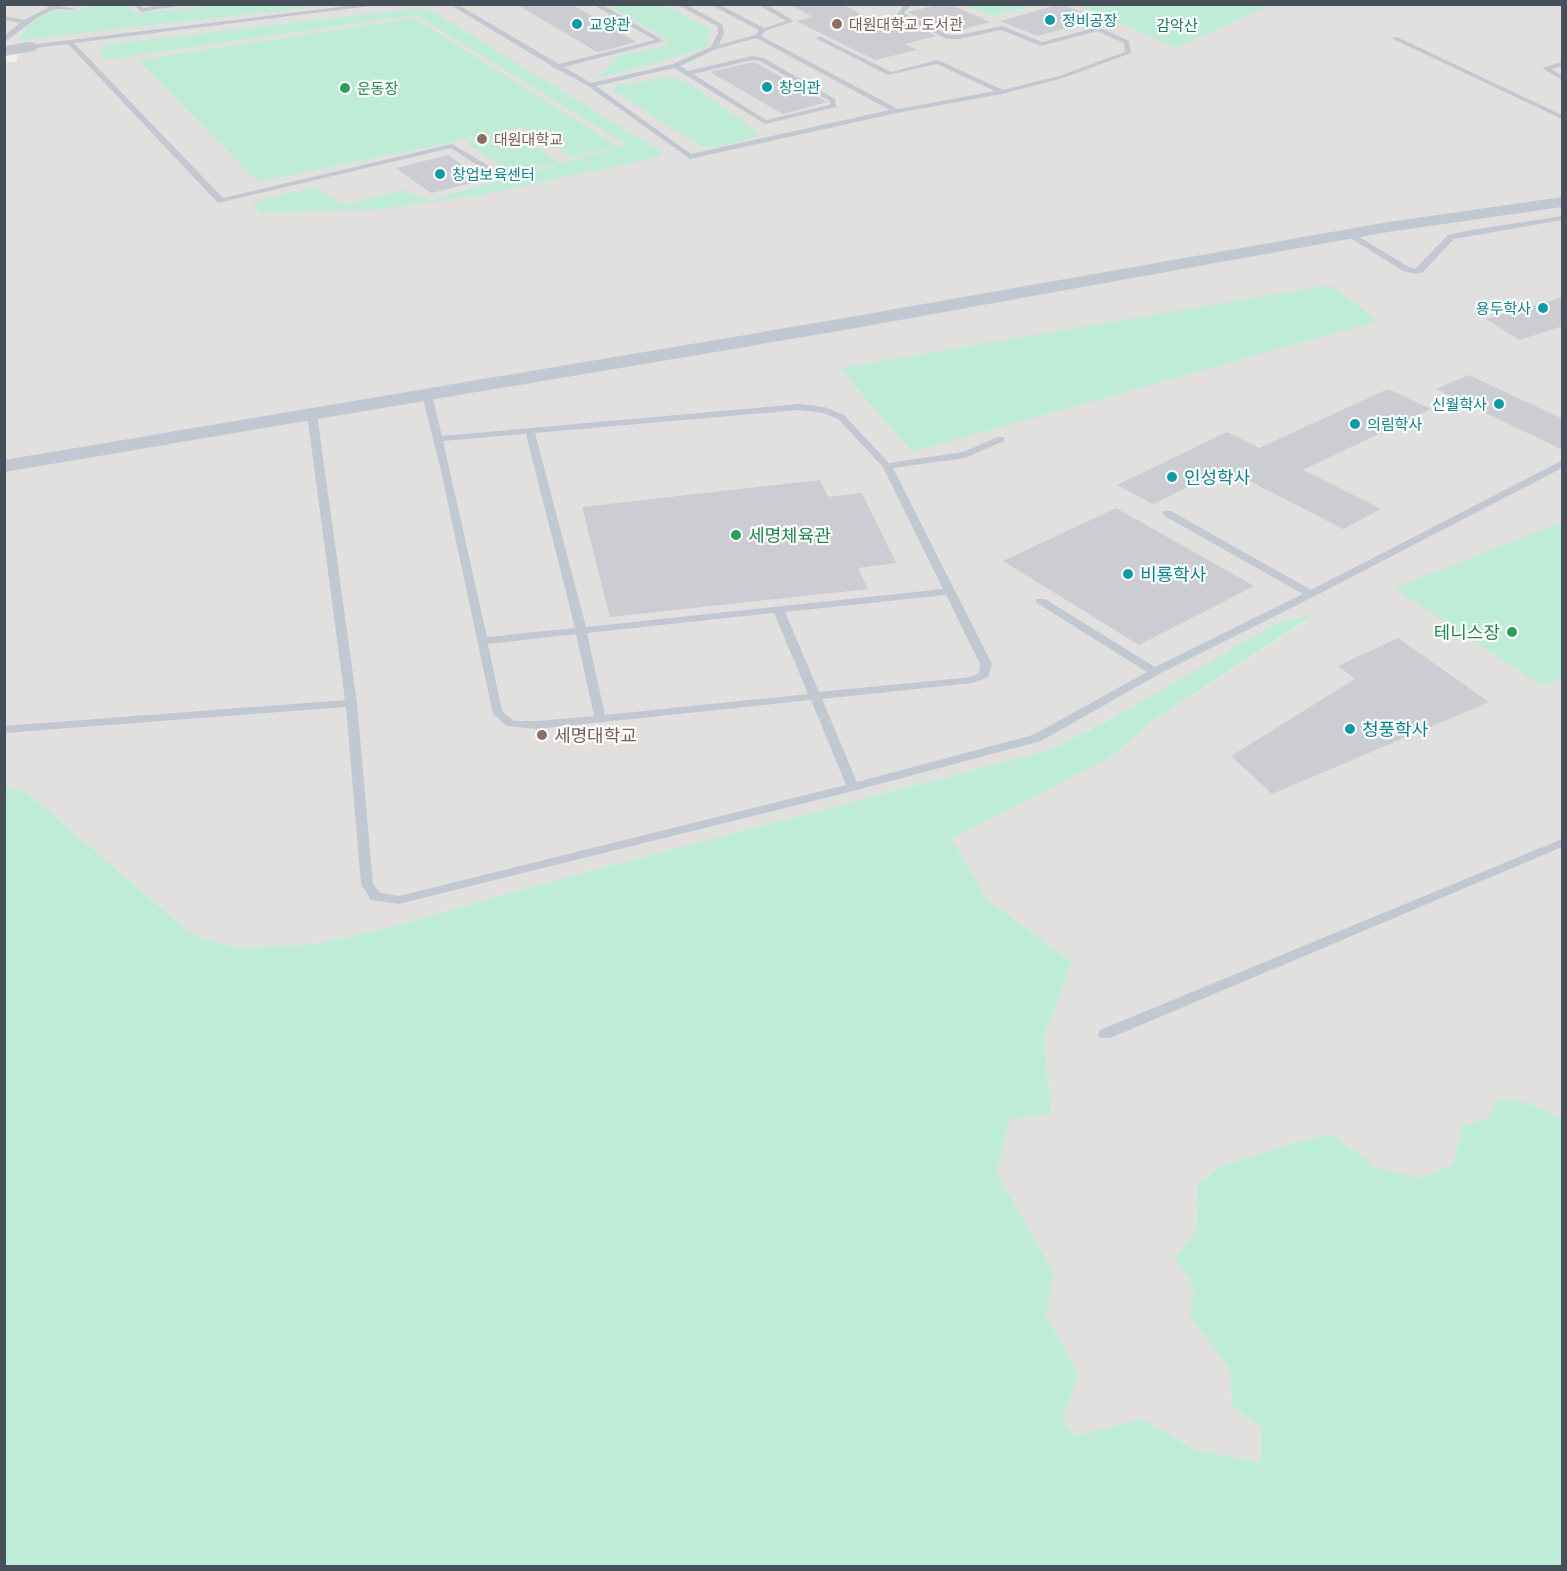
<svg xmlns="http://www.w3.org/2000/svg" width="1567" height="1571" font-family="Ubuntu,'Noto Sans KR',sans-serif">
  <rect width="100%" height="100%" fill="#f1eeee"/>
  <path fill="#e1e0df" d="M 963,4 L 993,16 L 1041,5 L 1077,4 L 1177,48 L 1270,5 L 1562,5 L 1562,1118 L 1528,1103 L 1487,1119 L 1463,1125 L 1453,1165 L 1420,1178 L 1373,1167 L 1332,1134 L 1297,1142 L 1224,1165 L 1198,1183 L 1196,1231 L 1175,1258 L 1194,1288 L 1191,1316 L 1230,1369 L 1232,1405 L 1261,1428 L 1261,1463 L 1193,1449 L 1143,1419 L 1075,1436 L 1063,1420 L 1079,1374 L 1046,1316 L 1054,1273 L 997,1173 L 1009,1120 L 1051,1113 L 1044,1036 L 1072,962 L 988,900 L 950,839 L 1110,758 L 1153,720 L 1315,615 L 1049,750 L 541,884 L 387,928 L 315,944 L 244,948 L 205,940 L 183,927 L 26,792 L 5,786 L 4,62 L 16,62 L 21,44 L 5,45 L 4,5 Z"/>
  <path fill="#bfecd6" d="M 215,5 L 329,5 L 20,40 L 19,38 L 30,23 L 52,11 L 71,12 L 89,5 L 125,4 L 137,14 Z
    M 609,5 L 664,5 L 710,29 L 707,47 L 656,63 L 602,77 L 594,77 L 604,72 L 619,56 L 668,45 L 665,38 Z
    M 963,5 L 963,4 L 1041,5 L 993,16 Z
    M 1077,5 L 1270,5 L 1177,48 Z
    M 420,8 L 429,9 L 663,153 L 658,157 L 481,195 L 382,209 L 261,213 L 253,205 L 256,201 L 315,187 L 344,205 L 403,190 L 430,200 L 627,145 L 416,15 L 104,60 L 101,48 L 105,45 L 120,43 Z
    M 414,18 L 617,146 L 572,157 L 524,127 L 258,182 L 138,60 Z
    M 672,77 L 692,85 L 758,132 L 758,136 L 717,147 L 700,146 L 614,91 L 616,86 Z
    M 511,131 L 559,162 L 512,173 L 465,142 Z
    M 1330,285 L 1378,321 L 912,452 L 840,368 Z
    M 1562,522 L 1562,677 L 1542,686 L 1394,588 Z
    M 1317,613 L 1153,720 L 1110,758 L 951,839 L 988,900 L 1072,962 L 1044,1036 L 1051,1113 L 1009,1120 L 997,1173 L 1054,1273 L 1046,1316 L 1079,1374 L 1063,1420 L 1075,1436 L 1143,1419 L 1193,1449 L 1261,1463 L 1261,1428 L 1232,1405 L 1230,1369 L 1190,1316 L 1194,1288 L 1175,1258 L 1196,1231 L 1198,1183 L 1224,1165 L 1297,1142 L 1332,1134 L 1374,1167 L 1420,1178 L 1453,1165 L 1463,1125 L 1487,1119 L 1499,1098 L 1528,1103 L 1562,1118 L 1562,1566 L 5,1566 L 5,786 L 26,792 L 183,927 L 205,940 L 244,948 L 315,944 L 387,928 L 541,884 L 1049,750 L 1115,717 L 1275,624 Z"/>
  <path fill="#cbcdd2" d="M 516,4 L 571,4 L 637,42 L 597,52 Z
    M 788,4 L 841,4 L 875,21 L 896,15 L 936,36 L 905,44 L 917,50 L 875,60 L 796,21 L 813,17 Z
    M 940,4 L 949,4 L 990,22 L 949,33 L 908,12 Z
    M 1060,4 L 1101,19 L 1037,36 L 1000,21 Z
    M 754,62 L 827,102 L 783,114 L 710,72 Z
    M 448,155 L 484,180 L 431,193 L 396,168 Z
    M 1563,297 L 1563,326 L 1519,340 L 1486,319 Z
    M 1469,375 L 1563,419 L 1563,450 L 1436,389 Z
    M 1388,389 L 1431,409 L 1303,470 L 1381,509 L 1343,529 L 1226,469 L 1153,504 L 1117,485 L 1227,432 L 1259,448 Z
    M 820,480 L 828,497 L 862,493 L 896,563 L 858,568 L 868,589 L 610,617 L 582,507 Z
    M 1116,508 L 1254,586 L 1139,645 L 1003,561 Z
    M 1398,638 L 1489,702 L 1272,794 L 1231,756 L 1355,679 L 1338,666 Z"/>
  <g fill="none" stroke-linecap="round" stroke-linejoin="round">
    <path fill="#c2c8d2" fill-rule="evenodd" d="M 47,4 L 76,9 C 69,12 61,7 53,10 C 33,17 21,32 4,42 L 4,36 L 20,23 L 4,20 L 4,16 L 24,20 L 48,8 L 46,6 Z
      M 134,4 L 140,4 L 143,8 L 168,4 L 189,4 L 141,12 Z
      M 363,4 L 386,4 L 74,43 L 223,198 L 452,144 L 504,175 L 504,179 L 498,179 L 451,148 L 218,203 L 68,44 L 29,49 L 26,47 L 29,45 Z
      M 449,4 L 457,4 L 559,64 L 655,40 L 592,4 L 601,4 L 664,41 L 564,67 L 591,83 L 673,64 L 711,47 L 718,33 L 717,26 L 676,4 L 685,4 L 722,24 L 724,33 L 719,45 L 755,35 L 759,30 L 709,4 L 718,4 L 764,28 L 786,21 L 757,4 L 766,4 L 794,21 L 765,31 L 761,36 L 898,109 L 995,91 L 937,64 L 888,75 L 817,39 L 817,37 L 821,37 L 891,72 L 938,60 L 1003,90 L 1059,76 L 1125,52 L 1124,43 L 1097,31 L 1041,46 L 1001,30 L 959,39 L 947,39 L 898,15 L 898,13 L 905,4 L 912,4 L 904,13 L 948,35 L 959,35 L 1002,26 L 1042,42 L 1098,27 L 1129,41 L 1131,53 L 1063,78 L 1002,94 L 897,113 L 690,159 L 588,86 L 557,69 L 553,68 L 552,66 ZM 756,38 L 890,110 L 691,154 L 596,86 L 674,68 L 765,124 L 836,107 L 835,99 L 764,58 L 752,56 L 688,71 L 680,66 L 716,49 ZM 752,60 L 760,61 L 830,101 L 830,105 L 766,120 L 693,74 Z
      M 1393,37 L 1397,37 L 1562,115 L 1562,119 L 1393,39 Z
      M 1562,62 L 1562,66 L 1551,69 L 1562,75 L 1562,80 L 1542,68 Z
      M 1562,216 L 1562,220 L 1454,239 L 1423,272 L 1416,274 L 1403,271 L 1344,234 L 1351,232 L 1409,267 L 1415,269 L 1448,235 L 1465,231 Z
      M 427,392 L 432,395 L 442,436 L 799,404 L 825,407 L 844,415 L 889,463 L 963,452 L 998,437 L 1004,437 L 1004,441 L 965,458 L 893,468 L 992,664 L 988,677 L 973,683 L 822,699 L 857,782 L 1033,735 L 1147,672 L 1037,603 L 1036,601 L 1037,599 L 1045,599 L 1155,667 L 1303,594 L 1163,515 L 1163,511 L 1171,511 L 1311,590 L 1559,462 L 1562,461 L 1562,468 L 1315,596 L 1159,674 L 1041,741 L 853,791 L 399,904 L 371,900 L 361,884 L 346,707 L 4,733 L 4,726 L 345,700 L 307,414 L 312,411 L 317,414 L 357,703 L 373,884 L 380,893 L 399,896 L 846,785 L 811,700 L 537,729 L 507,726 L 493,714 L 441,471 L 422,395 ZM 799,410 L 823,413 L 838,419 L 883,467 L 943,589 L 586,627 L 535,433 ZM 526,434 L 575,628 L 487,637 L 443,441 ZM 946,595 L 980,664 L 979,673 L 971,677 L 819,692 L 785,612 ZM 774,613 L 808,694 L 605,715 L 587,633 ZM 576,634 L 594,716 L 537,721 L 514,721 L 502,711 L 488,644 Z
      M 1562,839 L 1562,847 L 1110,1038 L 1100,1038 L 1098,1034 L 1100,1030 Z"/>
    <path fill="#c2c8d2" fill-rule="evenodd" d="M 1562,197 L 1562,207 L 1388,232 L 839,331 L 4,472 L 4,460 L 839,319 L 1388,222 Z"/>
    <path fill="#c2c8d2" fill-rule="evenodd" d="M 29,42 L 35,43 L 38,47 L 35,51 L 4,56 L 4,46 Z"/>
  </g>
  <g fill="#0f9aa8" stroke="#fff" stroke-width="2">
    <circle cx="1050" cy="20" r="6"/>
    <circle cx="577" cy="24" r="6"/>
    <circle cx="767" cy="87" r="6"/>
    <circle cx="440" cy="174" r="6"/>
    <circle cx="1543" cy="308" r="6"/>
    <circle cx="1499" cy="404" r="6"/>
    <circle cx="1355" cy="424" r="6"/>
    <circle cx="1172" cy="477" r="6"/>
    <circle cx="1128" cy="574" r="6"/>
    <circle cx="1350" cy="729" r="6"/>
  </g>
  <g fill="#8d6e63" stroke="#fff" stroke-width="2">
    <circle cx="837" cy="24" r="6"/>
    <circle cx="482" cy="139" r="6"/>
    <circle cx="542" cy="735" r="6"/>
  </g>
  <g fill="#2e9e5b" stroke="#fff" stroke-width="2">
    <circle cx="345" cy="88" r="6"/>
    <circle cx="736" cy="535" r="6"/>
    <circle cx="1512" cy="632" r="6"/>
  </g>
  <g text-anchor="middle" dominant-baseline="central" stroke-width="4.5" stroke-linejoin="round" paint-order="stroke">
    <g font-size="15" fill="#0d838f" stroke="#fff" text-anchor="start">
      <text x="1062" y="20">정비공장</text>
      <text x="589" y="24">교양관</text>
      <text x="779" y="87">창의관</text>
      <text x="452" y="174">창업보육센터</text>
      <text x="1531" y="308" text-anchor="end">용두학사</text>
      <text x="1487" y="404" text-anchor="end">신월학사</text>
      <text x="1367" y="424">의림학사</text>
    </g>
    <g font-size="15" fill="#785e54" stroke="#fff" text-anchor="start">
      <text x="849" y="24">대원대학교 도서관</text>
      <text x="494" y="139">대원대학교</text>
    </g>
    <g font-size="15" fill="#1c7856" stroke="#fff">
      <text x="1177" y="25">감악산</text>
    </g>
    <g font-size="15" fill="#27864d" stroke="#fff" text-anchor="start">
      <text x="357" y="88">운동장</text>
    </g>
    <g font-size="18" fill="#0d838f" stroke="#fff" text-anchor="start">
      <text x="1184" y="477">인성학사</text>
      <text x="1140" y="574">비룡학사</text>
      <text x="1362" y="729">청풍학사</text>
    </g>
    <g font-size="18" fill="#27864d" stroke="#fff" text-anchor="start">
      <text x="748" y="535">세명체육관</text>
      <text x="1500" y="632" text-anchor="end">테니스장</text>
    </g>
    <g font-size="18" fill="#785e54" stroke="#fff" text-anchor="start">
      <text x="554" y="735">세명대학교</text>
    </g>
  </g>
  <rect width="1567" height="1571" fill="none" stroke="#474f5a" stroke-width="12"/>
</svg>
